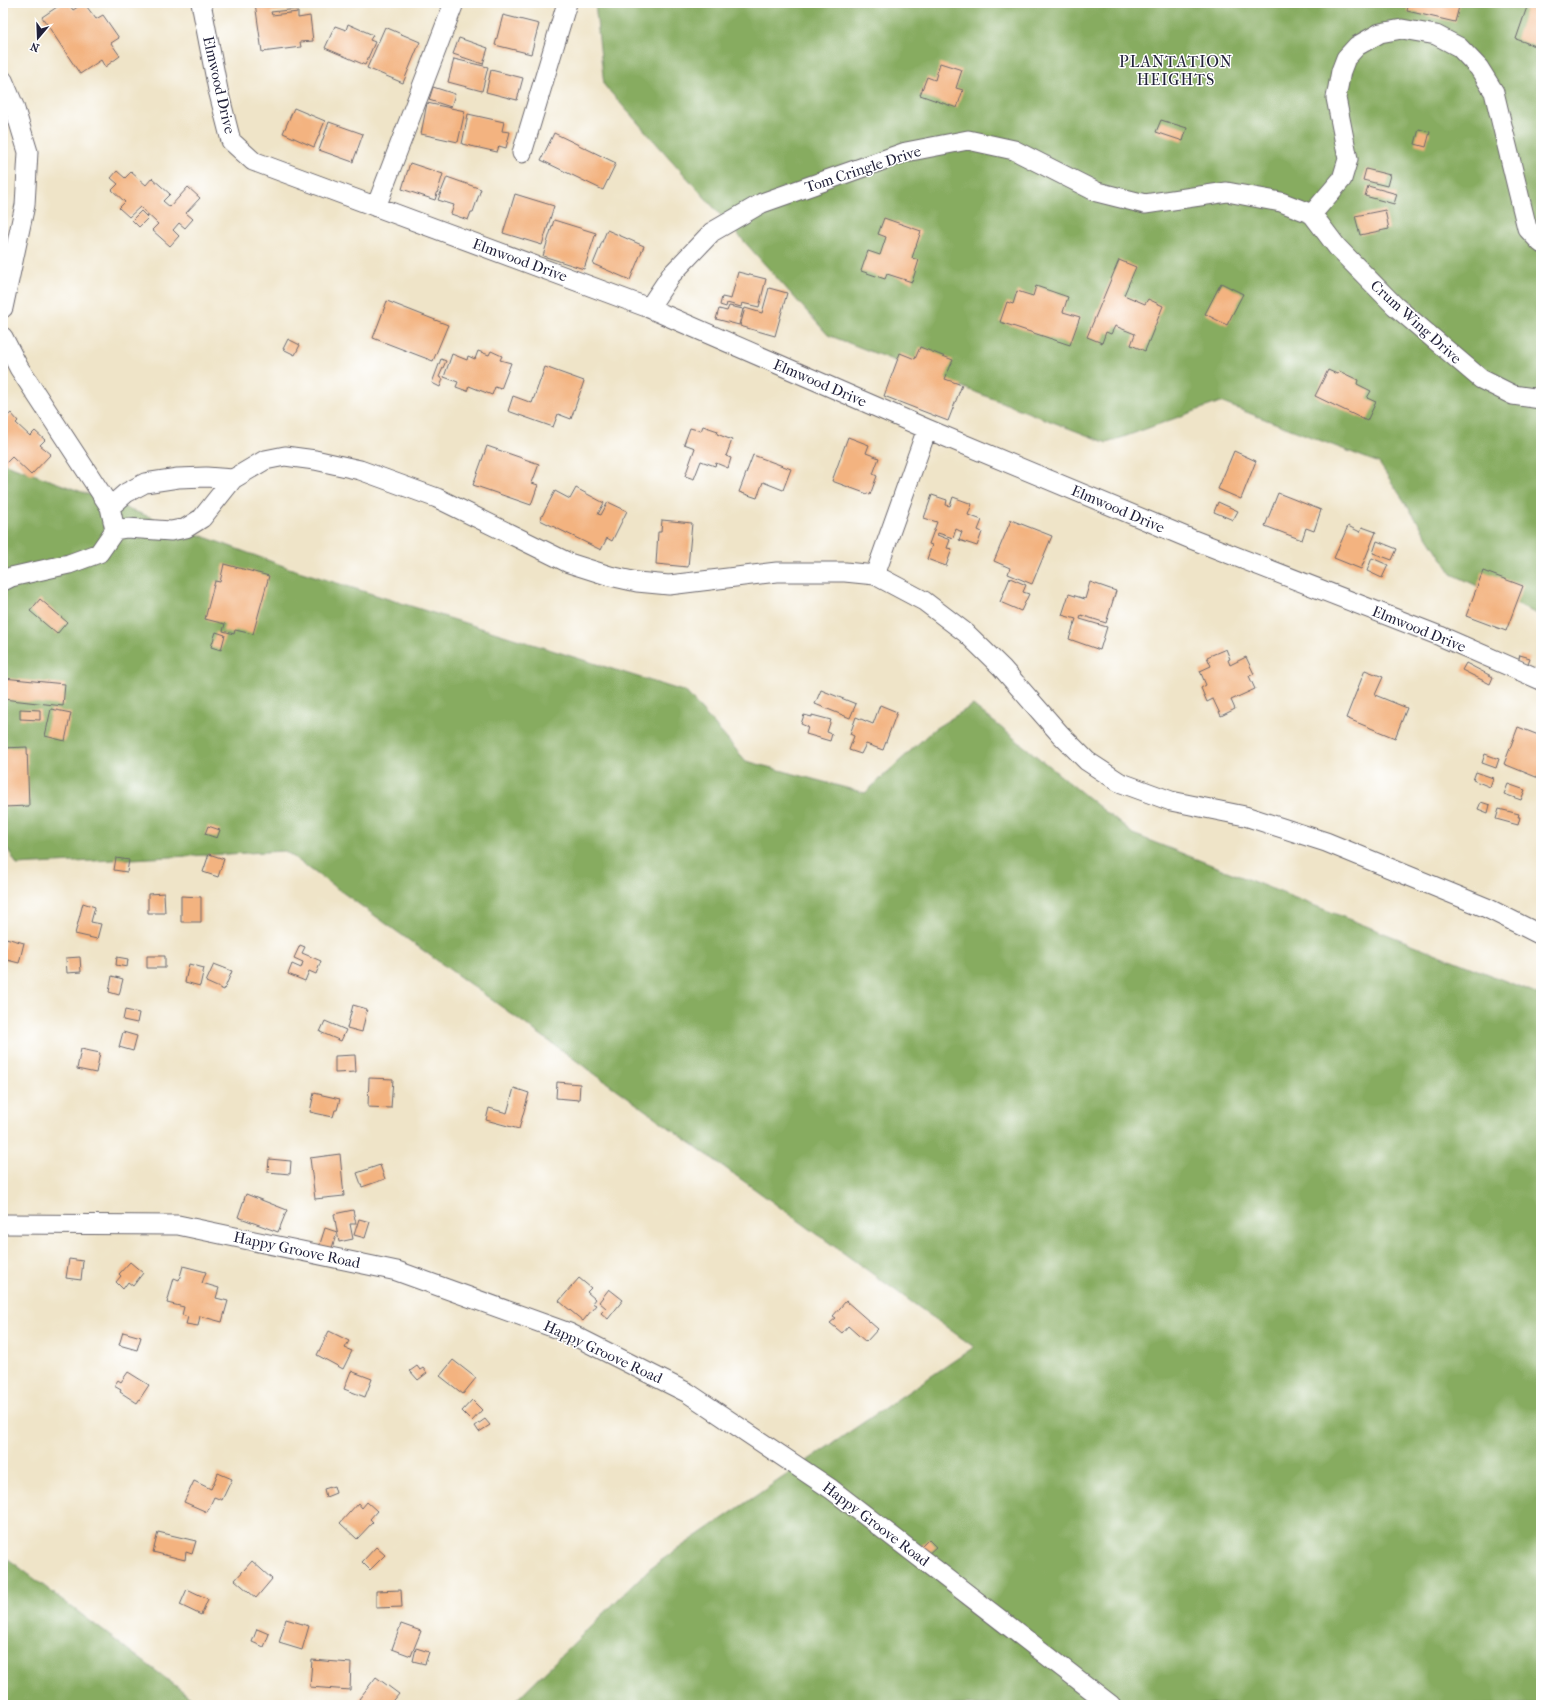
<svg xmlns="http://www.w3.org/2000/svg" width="1544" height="1708" font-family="'IM FELL French Canon',serif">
  <rect width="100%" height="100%" fill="#fff"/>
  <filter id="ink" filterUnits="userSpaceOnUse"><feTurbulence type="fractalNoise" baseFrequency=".025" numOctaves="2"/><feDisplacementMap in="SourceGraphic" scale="8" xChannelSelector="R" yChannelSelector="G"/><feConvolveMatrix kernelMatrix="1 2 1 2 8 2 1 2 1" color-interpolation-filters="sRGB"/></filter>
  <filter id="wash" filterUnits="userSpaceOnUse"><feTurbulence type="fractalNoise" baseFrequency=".012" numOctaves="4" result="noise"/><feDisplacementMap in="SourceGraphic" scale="16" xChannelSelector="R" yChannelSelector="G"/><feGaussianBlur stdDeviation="0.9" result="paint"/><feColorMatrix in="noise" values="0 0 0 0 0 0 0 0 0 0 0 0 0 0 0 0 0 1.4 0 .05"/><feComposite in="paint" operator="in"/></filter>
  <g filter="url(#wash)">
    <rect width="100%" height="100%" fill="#efe4c8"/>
    <path fill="#87ac61" stroke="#54674e" d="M 595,3 L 1541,3 L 1541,616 L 1452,574 L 1379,463 L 1220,402 L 1107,443 L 828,335 L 604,85 Z
      M 3,463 L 289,568 L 686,692 L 746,761 L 865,793 L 934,729 L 973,705 L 1133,834 L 1541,995 L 1541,1705 L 511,1705 L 650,1568 L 974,1347 L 285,851 L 17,865 L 3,841 Z
      M 3,1555 L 201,1705 L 3,1705 Z"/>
    <g id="blocks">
      <path fill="#f3b380" d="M 63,3 L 68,3 L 73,10 L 84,3 L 96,19 L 103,15 L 119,38 L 111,43 L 120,56 L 105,67 L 101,60 L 80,74 L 42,17 Z
        M 255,3 L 309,3 L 310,6 L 298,7 L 298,9 L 271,12 L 272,15 L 298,12 L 298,18 L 310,16 L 313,41 L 300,42 L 301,47 L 262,52 Z
        M 1409,3 L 1460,3 L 1455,22 L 1407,11 Z
        M 1528,4 L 1541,8 L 1541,48 L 1516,39 Z
        M 503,15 L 539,24 L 531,54 L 495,45 Z
        M 348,24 L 373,35 L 370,40 L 375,42 L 365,65 L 325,48 L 335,26 L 346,30 Z
        M 385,27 L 420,42 L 403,83 L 367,68 Z
        M 459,38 L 488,48 L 483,64 L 453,54 Z
        M 454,59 L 488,67 L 482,91 L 448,82 Z
        M 940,63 L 962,70 L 956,88 L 963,90 L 957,108 L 920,95 L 927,77 L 935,80 Z
        M 491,70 L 523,78 L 517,100 L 486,92 Z
        M 433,87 L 455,94 L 451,107 L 429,100 Z
        M 427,103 L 465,111 L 458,142 L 421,134 Z
        M 294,108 L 325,121 L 314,147 L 283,133 Z
        M 468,114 L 504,122 L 502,131 L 510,132 L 506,148 L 499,146 L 497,152 L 462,144 Z
        M 1161,120 L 1187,128 L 1183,141 L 1156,132 Z
        M 329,122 L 363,134 L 353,162 L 319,150 Z
        M 1419,129 L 1430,132 L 1426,147 L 1415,144 Z
        M 554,133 L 616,163 L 603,190 L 541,160 Z
        M 410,163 L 443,174 L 435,200 L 402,189 Z
        M 1366,169 L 1390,175 L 1387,186 L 1363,180 Z
        M 117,171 L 125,178 L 131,172 L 146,185 L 152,178 L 170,194 L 163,201 L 170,207 L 188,187 L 200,198 L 186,213 L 193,219 L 185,228 L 179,223 L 173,230 L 179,236 L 170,246 L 152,230 L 158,224 L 140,207 L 129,217 L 119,208 L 125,202 L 112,190 L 118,184 L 111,178 Z
        M 447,177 L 481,189 L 473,212 L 471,212 L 468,220 L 451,214 L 454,205 L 438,200 Z
        M 1368,186 L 1397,194 L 1394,204 L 1365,196 Z
        M 515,194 L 554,206 L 542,245 L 503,233 Z
        M 1385,210 L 1389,229 L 1360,235 L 1355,216 Z
        M 141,211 L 148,218 L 139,227 L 132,220 Z
        M 884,218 L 921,231 L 912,258 L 919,260 L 912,282 L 887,274 L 885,279 L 861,271 L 868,251 L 880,255 L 886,237 L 878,234 Z
        M 554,220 L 596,233 L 584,269 L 543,256 Z
        M 607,230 L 644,246 L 630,280 L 593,264 Z
        M 1119,260 L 1136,267 L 1124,295 L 1145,304 L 1148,299 L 1163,306 L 1145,351 L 1131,345 L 1135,334 L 1115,326 L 1111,334 L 1106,332 L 1102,343 L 1087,337 Z
        M 738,272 L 766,279 L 759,307 L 742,303 L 741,307 L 727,303 L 726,307 L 720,305 L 722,297 L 731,299 Z
        M 1221,283 L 1243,294 L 1227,325 L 1205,314 Z
        M 1036,286 L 1068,297 L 1063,312 L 1080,317 L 1070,345 L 1000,322 L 1007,302 L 1013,304 L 1017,291 L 1033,296 Z
        M 769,288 L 787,293 L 775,336 L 740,326 L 745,308 L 762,313 Z
        M 387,301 L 448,325 L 433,361 L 373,338 Z
        M 729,306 L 743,309 L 739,325 L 716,319 L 719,309 L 727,311 Z
        M 288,339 L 300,345 L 295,355 L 283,349 Z
        M 920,347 L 953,360 L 945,379 L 962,385 L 948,421 L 884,396 L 900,353 L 915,359 Z
        M 478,351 L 489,355 L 491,351 L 502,356 L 500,360 L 511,363 L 501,389 L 495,387 L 492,395 L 469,386 L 467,391 L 456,387 L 458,382 L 444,377 L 452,354 L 467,360 L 468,356 L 475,359 Z
        M 441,359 L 446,361 L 439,377 L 443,379 L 440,387 L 432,383 Z
        M 545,367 L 584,381 L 571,419 L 558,414 L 553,427 L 508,411 L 513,396 L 532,403 Z
        M 1328,370 L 1337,374 L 1339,371 L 1358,380 L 1357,384 L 1371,391 L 1367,398 L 1376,402 L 1367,421 L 1315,396 Z
        M 11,413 L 18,421 L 16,423 L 30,436 L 35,431 L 45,440 L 40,445 L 51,454 L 31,475 L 12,457 L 4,465 L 3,463 L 3,420 Z
        M 703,426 L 718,431 L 717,434 L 732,440 L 726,456 L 731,458 L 728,468 L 716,463 L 715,466 L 701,461 L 694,479 L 685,476 L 695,448 L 684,444 L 690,428 L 701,431 Z
        M 848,437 L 869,445 L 866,453 L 879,458 L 873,474 L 877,476 L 870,495 L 832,481 Z
        M 487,446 L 539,464 L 532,483 L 538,485 L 531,505 L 473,485 Z
        M 1234,451 L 1256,461 L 1241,499 L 1218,489 Z
        M 753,455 L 791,469 L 783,490 L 763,482 L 757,498 L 739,492 Z
        M 576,488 L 604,503 L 598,514 L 601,515 L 608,502 L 627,511 L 612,541 L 607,538 L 601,550 L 540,520 L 555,491 L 570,499 Z
        M 1278,493 L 1321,510 L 1314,531 L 1306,528 L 1302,540 L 1265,526 Z
        M 932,495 L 947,500 L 946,505 L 950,506 L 953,497 L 972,504 L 968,515 L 982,520 L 978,530 L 982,532 L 977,546 L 959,540 L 962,532 L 956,529 L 953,538 L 938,533 L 937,535 L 950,540 L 947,548 L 952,549 L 946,566 L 927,559 L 932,545 L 929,544 L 937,522 L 924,518 Z
        M 1218,502 L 1238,511 L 1233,520 L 1214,512 Z
        M 662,520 L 692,523 L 688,567 L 656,564 L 658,532 L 661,532 Z
        M 1011,520 L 1052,536 L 1032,584 L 1008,574 L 1010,568 L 994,561 Z
        M 1348,526 L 1360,532 L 1362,527 L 1376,532 L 1361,569 L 1334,558 Z
        M 1377,541 L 1397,549 L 1392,560 L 1373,553 Z
        M 1372,558 L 1388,565 L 1382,578 L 1367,571 Z
        M 224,564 L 269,576 L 253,634 L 235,630 L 234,634 L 223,631 L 225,624 L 205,619 L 215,581 L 220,582 Z
        M 1483,571 L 1523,586 L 1506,631 L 1466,616 Z
        M 1010,578 L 1026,585 L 1023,592 L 1029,594 L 1021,611 L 1000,602 Z
        M 1090,582 L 1116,591 L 1106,623 L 1081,615 L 1080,619 L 1107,627 L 1100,650 L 1069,639 L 1076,619 L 1062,615 L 1069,594 L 1085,599 Z
        M 40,599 L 67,622 L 57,634 L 30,611 Z
        M 216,632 L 225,635 L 221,650 L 211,647 Z
        M 1226,649 L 1230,659 L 1228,660 L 1230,665 L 1246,657 L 1254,674 L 1249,676 L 1255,689 L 1231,700 L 1235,709 L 1221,716 L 1213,699 L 1207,702 L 1201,688 L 1206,685 L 1200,671 L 1211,666 L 1207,657 Z
        M 1520,655 L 1530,658 L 1527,666 L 1518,662 Z
        M 1466,663 L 1493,677 L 1490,684 L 1462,670 Z
        M 1365,670 L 1383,677 L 1375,695 L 1407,708 L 1395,738 L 1346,718 Z
        M 3,678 L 65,684 L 63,706 L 3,699 Z
        M 821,690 L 856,704 L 850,718 L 815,704 Z
        M 880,705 L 897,712 L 883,750 L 866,744 L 861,754 L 849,750 L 854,736 L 850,734 L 856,717 L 873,724 Z
        M 20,709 L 40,710 L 40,720 L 20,719 Z
        M 51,709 L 71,713 L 65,741 L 45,736 Z
        M 804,715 L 812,717 L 812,715 L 831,720 L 827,732 L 832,734 L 830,741 L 806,734 L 808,727 L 801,724 Z
        M 1518,727 L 1541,736 L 1541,779 L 1504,764 Z
        M 27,747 L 29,806 L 3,807 L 3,748 Z
        M 1485,754 L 1499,759 L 1496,768 L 1482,763 Z
        M 1476,772 L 1493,778 L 1490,787 L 1473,780 Z
        M 1508,784 L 1525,790 L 1521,800 L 1504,794 Z
        M 1481,802 L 1490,805 L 1488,813 L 1478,809 Z
        M 1499,809 L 1519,814 L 1518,817 L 1520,817 L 1518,825 L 1496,819 Z
        M 208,826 L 220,830 L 217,838 L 205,834 Z
        M 209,854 L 224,859 L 218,877 L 203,872 Z
        M 116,858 L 129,860 L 127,872 L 114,870 Z
        M 164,893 L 165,913 L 148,913 L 148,894 Z
        M 181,896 L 201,897 L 201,922 L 181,922 Z
        M 83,903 L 95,907 L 91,922 L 101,924 L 97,939 L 75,934 Z
        M 6,938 L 24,943 L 19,963 L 3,959 L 3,950 Z
        M 300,945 L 305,947 L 302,953 L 321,961 L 316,974 L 309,971 L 305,981 L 288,974 L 292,964 L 301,968 L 303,962 L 294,958 Z
        M 147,956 L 165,956 L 165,968 L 147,968 Z
        M 80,957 L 81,972 L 67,973 L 66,958 Z
        M 117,957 L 128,959 L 127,967 L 116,965 Z
        M 189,964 L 204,968 L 200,986 L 185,982 Z
        M 214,964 L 232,971 L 224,990 L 206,982 Z
        M 112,976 L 123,979 L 119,995 L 109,992 Z
        M 353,1005 L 367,1009 L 362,1032 L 347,1028 Z
        M 125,1010 L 139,1013 L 137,1023 L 123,1020 Z
        M 325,1021 L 346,1030 L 341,1041 L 320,1032 Z
        M 123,1032 L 137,1036 L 133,1051 L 119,1047 Z
        M 81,1049 L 100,1053 L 96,1073 L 77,1069 Z
        M 355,1055 L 356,1072 L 335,1073 L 335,1056 Z
        M 369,1078 L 393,1079 L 391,1108 L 368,1107 Z
        M 557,1082 L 580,1084 L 579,1100 L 556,1098 Z
        M 514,1088 L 529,1093 L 519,1129 L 486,1120 L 489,1108 L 507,1113 Z
        M 314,1093 L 340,1099 L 337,1110 L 335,1110 L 333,1117 L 310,1112 Z
        M 340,1154 L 344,1196 L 315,1199 L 310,1158 Z
        M 269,1159 L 291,1161 L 290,1174 L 268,1172 Z
        M 380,1165 L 385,1179 L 362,1187 L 357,1173 Z
        M 246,1194 L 287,1210 L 278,1232 L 238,1217 Z
        M 353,1210 L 356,1224 L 350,1224 L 353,1239 L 339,1242 L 334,1214 Z
        M 359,1219 L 370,1222 L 365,1238 L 354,1235 Z
        M 325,1228 L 337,1232 L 331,1251 L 319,1247 Z
        M 69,1259 L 83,1261 L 81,1280 L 66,1278 Z
        M 130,1262 L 143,1273 L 133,1286 L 128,1282 L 123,1289 L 116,1282 L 121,1276 L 119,1274 Z
        M 183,1266 L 206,1272 L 202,1283 L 219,1288 L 216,1298 L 228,1301 L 222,1322 L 200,1316 L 198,1326 L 186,1324 L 188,1317 L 182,1315 L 184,1307 L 167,1303 L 174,1278 L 179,1280 Z
        M 579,1278 L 591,1288 L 587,1292 L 595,1299 L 592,1303 L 596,1305 L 583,1321 L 559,1301 Z
        M 609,1289 L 623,1300 L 608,1319 L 601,1313 L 606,1308 L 599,1302 Z
        M 846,1301 L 878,1329 L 866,1342 L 848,1326 L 842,1333 L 830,1323 L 836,1318 L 833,1316 Z
        M 329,1331 L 349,1341 L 345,1348 L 352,1351 L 343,1369 L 317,1355 Z
        M 123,1332 L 141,1337 L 137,1350 L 119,1345 Z
        M 453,1360 L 476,1378 L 463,1394 L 440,1376 Z
        M 417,1366 L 420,1370 L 423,1368 L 427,1373 L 418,1380 L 410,1371 Z
        M 351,1371 L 372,1379 L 365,1397 L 344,1389 Z
        M 128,1372 L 149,1385 L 137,1403 L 120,1392 L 121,1390 L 114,1386 L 118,1380 L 121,1382 Z
        M 472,1400 L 482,1410 L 472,1421 L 462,1411 Z
        M 485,1419 L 490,1425 L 479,1432 L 475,1426 Z
        M 218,1473 L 232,1479 L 222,1500 L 214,1497 L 207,1512 L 184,1502 L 194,1481 L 211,1489 Z
        M 334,1486 L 336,1493 L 326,1497 L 324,1489 Z
        M 367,1502 L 377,1511 L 370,1519 L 373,1522 L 357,1539 L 340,1523 L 358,1503 L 362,1508 Z
        M 158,1532 L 196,1541 L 192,1554 L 186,1552 L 185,1560 L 153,1552 Z
        M 928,1539 L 936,1547 L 926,1556 L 918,1549 Z
        M 376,1547 L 385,1555 L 370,1570 L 362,1562 Z
        M 252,1561 L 272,1579 L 256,1598 L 235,1580 Z
        M 187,1589 L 208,1599 L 201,1615 L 180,1605 Z
        M 401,1590 L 402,1607 L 376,1608 L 376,1591 Z
        M 286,1619 L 309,1626 L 302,1650 L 279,1643 Z
        M 401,1624 L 421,1631 L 411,1656 L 392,1649 Z
        M 257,1629 L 269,1634 L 264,1647 L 252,1642 Z
        M 416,1648 L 429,1652 L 425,1664 L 413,1661 Z
        M 312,1660 L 351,1663 L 350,1690 L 310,1687 Z
        M 376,1677 L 399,1694 L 390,1705 L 366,1705 L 359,1699 Z"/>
    </g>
  </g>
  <g filter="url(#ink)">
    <use href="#blocks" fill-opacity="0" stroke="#6a666c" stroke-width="1"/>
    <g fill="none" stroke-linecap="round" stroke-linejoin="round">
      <defs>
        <path id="street" d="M 201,3 L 218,90 L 231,141 L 253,161 L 649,308 L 927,429 L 1191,539 L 1440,636 L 1541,680
          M 3,80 L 14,106 L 28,152 L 25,205 L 3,308
          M 522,153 L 567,3
          M 376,207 L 454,3
          M 1312,214 L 1337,247 L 1395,306 L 1481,379 L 1513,395 L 1541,399
          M 649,308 L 671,275 L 712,232 L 762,203 L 906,152 L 968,140 L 1014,150 L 1097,192 L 1145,204 L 1227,192 L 1281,202 L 1312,214 L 1342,179 L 1348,159 L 1336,98 L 1341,71 L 1346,58 L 1357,46 L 1380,33 L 1402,29 L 1436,35 L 1459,47 L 1479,68 L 1494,92 L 1527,228 L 1541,243
          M 3,337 L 19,368 L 110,507 L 115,530
          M 110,507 L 126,493 L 145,483 L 178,478 L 206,477 L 233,479
          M 875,575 L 927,429
          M 3,581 L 11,577 L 69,564 L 99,553 L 115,530 L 127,528 L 171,531 L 186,528 L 202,518 L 233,479 L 265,460 L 285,456 L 315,460 L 360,470 L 437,498 L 569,563 L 610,576 L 637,582 L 669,585 L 777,572 L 845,572 L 875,575 L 924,601 L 966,633 L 1002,668 L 1060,734 L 1087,761 L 1119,782 L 1171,801 L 1245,816 L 1326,842 L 1487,908 L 1541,935
          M 3,1224 L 178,1225 L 397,1271 L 569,1333 L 688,1393 L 831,1489 L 1111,1705"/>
      </defs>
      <use href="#street" stroke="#6a666c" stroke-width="21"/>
      <use href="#street" stroke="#fff" stroke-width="19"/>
    </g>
  </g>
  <g text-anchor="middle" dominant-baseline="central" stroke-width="3" stroke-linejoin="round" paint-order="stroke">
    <g font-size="15" fill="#22223b" stroke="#fff">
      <text transform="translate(219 85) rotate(77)">Elmwood Drive</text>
      <text transform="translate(863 169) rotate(-18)">Tom Cringle Drive</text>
      <text transform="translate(520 260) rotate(20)">Elmwood Drive</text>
      <text transform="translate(1416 322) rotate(42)">Crum Wing Drive</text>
      <text transform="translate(820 383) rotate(23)">Elmwood Drive</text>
      <text transform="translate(1118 509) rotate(23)">Elmwood Drive</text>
      <text transform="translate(1419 629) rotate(22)">Elmwood Drive</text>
      <text transform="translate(297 1250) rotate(12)">Happy Groove Road</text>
      <text transform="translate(603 1352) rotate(25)">Happy Groove Road</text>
      <text transform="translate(876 1524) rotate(37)">Happy Groove Road</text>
    </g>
    <g font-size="16" letter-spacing="1" fill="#22223b" stroke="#fff">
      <text x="1176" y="61">PLANTATION<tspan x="1176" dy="18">HEIGHTS</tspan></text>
    </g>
  </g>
  <rect width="1544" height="1708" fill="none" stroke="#fff" stroke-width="16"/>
  <g transform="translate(38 38) rotate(199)" stroke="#ffffff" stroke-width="3" paint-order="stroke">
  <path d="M0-3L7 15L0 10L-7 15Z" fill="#22223b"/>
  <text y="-6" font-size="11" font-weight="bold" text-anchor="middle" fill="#22223b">N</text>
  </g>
</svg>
